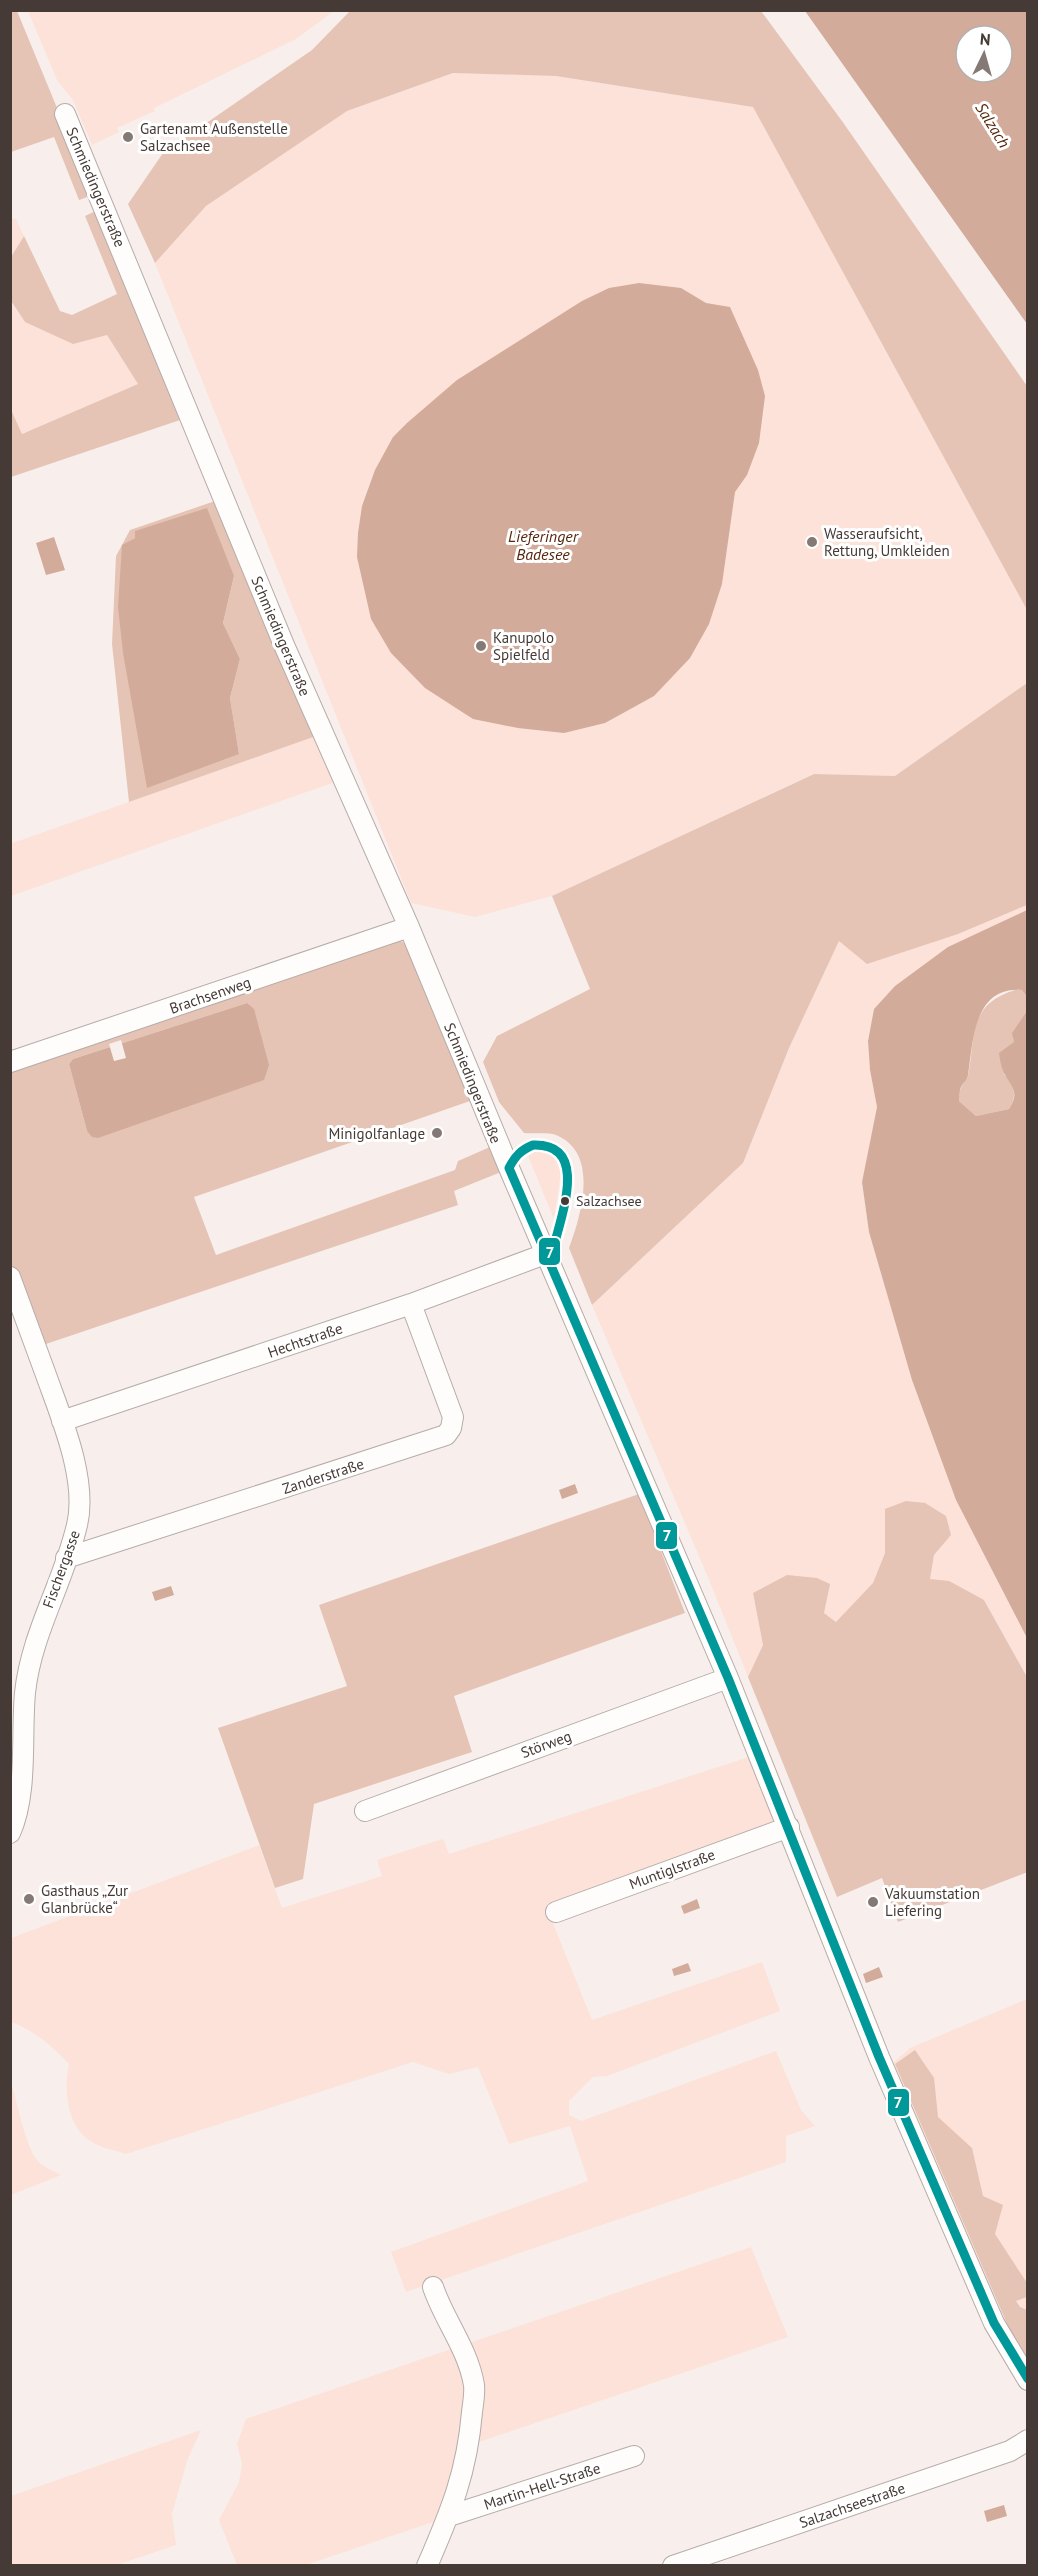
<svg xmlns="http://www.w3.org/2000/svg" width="1038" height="2576" font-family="'PT Sans',sans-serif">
  <rect width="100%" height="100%" fill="#f8efec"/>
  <path fill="#fce2d8" d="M 28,11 L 334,11 L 296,39 L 154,108 L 155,111 L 117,128 L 119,132 L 92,145 L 73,100 L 57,80 Z
    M 453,73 L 556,76 L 753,107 L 1027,610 L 1027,683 L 895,776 L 813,774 L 552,896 L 475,917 L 411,903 L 155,263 L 206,206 L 347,111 Z
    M 11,218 L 16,219 L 24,236 L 11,257 Z
    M 10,301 L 25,322 L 107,335 L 138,384 L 22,434 L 11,407 Z
    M 316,736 L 335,782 L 11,896 L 10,844 Z
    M 1027,905 L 1027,910 L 948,948 L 895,986 L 874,1009 L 868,1041 L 870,1071 L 877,1107 L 862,1182 L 869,1232 L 912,1380 L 956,1500 L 1027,1638 L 1027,1677 L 984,1600 L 930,1580 L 934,1555 L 951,1535 L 885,1509 L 885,1553 L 873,1584 L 836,1622 L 824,1613 L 753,1593 L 763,1645 L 748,1677 L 707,1575 L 592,1305 L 743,1163 L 789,1048 L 839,941 L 958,934 Z
    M 535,1151 L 551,1153 L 562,1165 L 554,1219 L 528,1156 Z
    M 749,1757 L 776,1828 L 548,1911 L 592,2020 L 762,1962 L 780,2011 L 607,2076 L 593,2077 L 569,2101 L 569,2115 L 581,2121 L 776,2051 L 801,2110 L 815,2126 L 786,2136 L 786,2162 L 406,2292 L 391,2252 L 588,2181 L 570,2126 L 509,2144 L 478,2067 L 449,2074 L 413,2062 L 126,2154 C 114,2150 97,2147 86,2138 C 66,2121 64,2087 69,2064 C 52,2046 34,2030 11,2022 L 11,1938 L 259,1845 L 282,1908 L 382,1876 L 377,1860 L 443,1839 L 449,1854 Z
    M 1027,1999 L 1027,2363 L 1008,2327 L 893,2063 L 910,2048 Z
    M 11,2083 C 18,2104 25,2145 37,2160 C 42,2167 54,2171 61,2175 L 11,2195 Z
    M 751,2247 L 788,2337 L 476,2443 L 442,2519 L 303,2566 L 237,2565 L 219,2520 L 239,2482 L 242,2464 L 237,2444 L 246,2419 Z
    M 201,2430 L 187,2461 L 172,2514 L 176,2545 L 117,2565 L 11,2565 L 11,2496 Z"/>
  <path fill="#e5c4b6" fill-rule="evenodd" d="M 10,11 L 17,11 L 93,195 L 79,200 L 54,137 L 11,152 Z
    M 350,11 L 761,11 L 842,121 L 1027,386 L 1027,610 L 753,107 L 556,76 L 453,73 L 347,111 L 206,206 L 155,263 L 128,204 L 163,153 L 312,50 Z
    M 100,209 L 186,418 L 11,477 L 10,407 L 22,434 L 138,384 L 107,335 L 73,344 L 25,322 L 11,301 L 11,257 L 24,236 L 60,311 L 72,315 L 117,294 L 85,216 Z
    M 218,500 L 316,736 L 129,802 L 112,644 L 116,556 L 130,530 ZM 135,538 L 234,576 L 223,623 L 240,659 L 230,698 L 239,754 L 122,546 Z
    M 1027,683 L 1027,905 L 958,934 L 867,964 L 839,941 L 789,1048 L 743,1163 L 592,1305 L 569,1248 C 581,1216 600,1153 556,1135 C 548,1132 533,1134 524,1133 L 499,1102 L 483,1062 L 497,1036 L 590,989 L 552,896 L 814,774 L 895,776 Z
    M 394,938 L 403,942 L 416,963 L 470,1101 L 194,1197 L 216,1255 L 455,1170 L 458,1161 L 490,1147 L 501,1172 L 454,1191 L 458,1205 L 40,1346 L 11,1267 L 11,1067 ZM 247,1003 L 87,1131 L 69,1064 L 73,1059 Z
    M 1015,990 L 1022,990 L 1027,997 L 1027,1013 L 1013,1033 L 1014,1042 L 1004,1074 C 1014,1086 1018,1095 1009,1109 L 976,1116 L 959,1101 C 960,1097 959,1091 961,1088 C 963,1083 967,1081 968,1076 C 976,1036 967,1005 1015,990 Z
    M 639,1494 L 685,1613 L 454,1696 L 472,1752 L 314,1804 L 303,1879 L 275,1888 L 218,1728 L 347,1686 L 319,1605 Z
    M 906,1501 L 925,1503 L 946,1516 L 951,1535 L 934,1555 L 930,1579 L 949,1581 L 984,1600 L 1027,1677 L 1028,1872 L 898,1922 L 882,1878 L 837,1897 L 748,1677 L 763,1645 L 753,1593 L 787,1575 L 817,1578 L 830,1584 L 824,1613 L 836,1622 L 873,1583 L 885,1553 L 885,1509 Z
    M 915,2050 L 934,2078 L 938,2117 L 972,2148 L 983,2196 L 1003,2205 L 995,2234 L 1027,2283 L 1027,2297 L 1016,2301 L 1020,2307 L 1027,2310 L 1027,2361 L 1008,2326 L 895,2064 Z"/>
  <path fill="#d2ab9a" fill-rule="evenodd" d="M 805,11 L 1027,11 L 1027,324 ZM 966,36 L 1002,36 L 1002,72 L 966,72 Z
    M 639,283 L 681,288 L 706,303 L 730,307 L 758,370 L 765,396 L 759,443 L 747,475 L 735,492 L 722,584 L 709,624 L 690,658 L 654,696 L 605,723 L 564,733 L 518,728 L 473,719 L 425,688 L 391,653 L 371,619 L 357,557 L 358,533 L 362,506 L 375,470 L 393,437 L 407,423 L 457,380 L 582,301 L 609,288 Z
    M 207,508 L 234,576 L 223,623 L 240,659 L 230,698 L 239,754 L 147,788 L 123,653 L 118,607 L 122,545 L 135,538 L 135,531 Z
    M 54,537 L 65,570 L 46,575 L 36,543 Z
    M 1027,910 L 1027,997 L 1022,990 C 973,986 973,1043 968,1075 C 967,1081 964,1082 961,1087 C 959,1091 960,1097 959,1101 L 976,1116 L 1009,1109 C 1020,1092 1012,1088 1004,1073 C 1001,1067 1000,1060 999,1053 L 1014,1042 L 1012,1033 L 1027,1011 L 1027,1638 L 956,1500 L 912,1380 L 869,1232 L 862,1182 L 877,1107 L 870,1070 L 868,1041 L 874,1009 L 895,986 L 948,947 Z
    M 247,1003 L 254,1009 L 269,1065 L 264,1080 L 98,1138 L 92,1137 L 87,1131 L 69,1064 L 73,1059 Z
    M 575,1484 L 578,1493 L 562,1499 L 559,1490 Z
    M 171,1586 L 174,1595 L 155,1601 L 152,1592 Z
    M 697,1899 L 700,1908 L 684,1914 L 681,1906 Z
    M 688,1963 L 691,1971 L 674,1976 L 672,1969 Z
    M 879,1967 L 883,1977 L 866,1983 L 863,1974 Z
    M 1004,2505 L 1007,2516 L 987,2522 L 984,2511 Z"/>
  <path fill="#f8efec" d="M 121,1040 L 126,1058 L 114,1061 L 109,1044 Z"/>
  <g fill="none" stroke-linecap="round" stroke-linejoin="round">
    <defs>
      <path id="minor" d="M 65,114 L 284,645 L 409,927 L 509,1168 L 728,1678 L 879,2057 L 994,2323 L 1028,2380
        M 10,1062 L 409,927
        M 10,1277 C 22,1310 34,1342 46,1375 C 61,1417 88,1480 77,1525 C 64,1582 31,1634 25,1693 C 21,1735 28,1794 10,1833
        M 62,1421 L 411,1304 L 545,1254
        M 66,1558 L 446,1435 L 451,1428 L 453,1417 L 411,1304
        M 365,1811 L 728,1678
        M 556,1912 L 789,1827
        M 449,2516 L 634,2456
        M 427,2566 C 451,2511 467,2472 472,2412 C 473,2404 475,2393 474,2385 C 468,2349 444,2320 433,2287
        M 673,2566 L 1010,2451 L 1028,2440"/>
    </defs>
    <use href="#minor" stroke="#b5aca9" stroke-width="22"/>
    <use href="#minor" stroke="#fefdfc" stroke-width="20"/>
    <defs>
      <path id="bus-1" d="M 533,1145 C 591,1143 560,1218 553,1250 L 546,1254 L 509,1168 C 515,1156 521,1150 533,1145 Z
        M 546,1254 L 728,1678 L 879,2057 L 994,2323 L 1028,2379"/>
    </defs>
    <use href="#bus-1" stroke="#fff" stroke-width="14"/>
    <use href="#bus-1" stroke="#009898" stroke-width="9"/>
  </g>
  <g fill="#847975" stroke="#fff" stroke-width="2">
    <circle cx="128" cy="137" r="6"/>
    <circle cx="812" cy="542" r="6"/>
    <circle cx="481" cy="646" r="6"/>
    <circle cx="437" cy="1133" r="6"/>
    <circle cx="29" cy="1899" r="6"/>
    <circle cx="873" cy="1902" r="6"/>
  </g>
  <circle fill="#453a35" stroke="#fff" stroke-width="2" cx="565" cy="1201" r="5"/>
  <g text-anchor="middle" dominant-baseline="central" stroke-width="6" stroke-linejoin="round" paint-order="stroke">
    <g font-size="14" fill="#453a35" stroke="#fff" text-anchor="start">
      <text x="576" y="1201">Salzachsee</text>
    </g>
    <g font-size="15" fill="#453a35" stroke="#fff" text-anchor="start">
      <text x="140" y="128">Gartenamt Außenstelle<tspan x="140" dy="17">Salzachsee</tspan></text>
      <text x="824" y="533">Wasseraufsicht,<tspan x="824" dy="17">Rettung, Umkleiden</tspan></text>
      <text x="493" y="637">Kanupolo<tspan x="493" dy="17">Spielfeld</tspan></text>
      <text x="425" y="1133" text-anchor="end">Minigolfanlage</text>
      <text x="41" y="1890">Gasthaus „Zur<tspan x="41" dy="17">Glanbrücke“</tspan></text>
      <text x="885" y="1893">Vakuumstation<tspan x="885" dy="17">Liefering</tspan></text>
    </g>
    <g font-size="15" fill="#453a35" stroke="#fff">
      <text transform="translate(96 187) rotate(67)">Schmiedingerstraße</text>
      <text transform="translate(281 636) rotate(67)">Schmiedingerstraße</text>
      <text transform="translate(210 995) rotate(-19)">Brachsenweg</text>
      <text transform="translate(473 1083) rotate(68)">Schmiedingerstraße</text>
      <text transform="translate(305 1340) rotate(-19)">Hechtstraße</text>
      <text transform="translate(323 1476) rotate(-18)">Zanderstraße</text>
      <text transform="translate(61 1569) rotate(-70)">Fischergasse</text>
      <text transform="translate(546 1744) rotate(-20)">Störweg</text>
      <text transform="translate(672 1869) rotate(-20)">Muntiglstraße</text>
      <text transform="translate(542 2486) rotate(-18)">Martin-Hell-Straße</text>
      <text transform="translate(852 2505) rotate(-19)">Salzachseestraße</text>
    </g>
    <g font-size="16" font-style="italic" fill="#57260c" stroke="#fff">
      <text transform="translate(993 125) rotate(58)">Salzach</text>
      <text x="543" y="536">Lieferinger<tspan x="543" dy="18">Badesee</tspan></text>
    </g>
  </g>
  <g stroke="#fff" stroke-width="2">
    <rect x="538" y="1237" width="23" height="29" rx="6" fill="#009898"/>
    <rect x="655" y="1521" width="23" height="29" rx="6" fill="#009898"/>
    <rect x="887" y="2088" width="23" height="29" rx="6" fill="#009898"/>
  </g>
  <g font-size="16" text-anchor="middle" font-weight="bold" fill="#fff">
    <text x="550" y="1258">7</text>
    <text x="667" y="1541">7</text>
    <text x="898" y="2108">7</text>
  </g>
  <rect width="1038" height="2576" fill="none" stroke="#453a35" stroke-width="24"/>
  <g transform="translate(984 54) rotate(5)"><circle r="28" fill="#ffffff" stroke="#b5b0ae" stroke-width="1.5"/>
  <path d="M0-4.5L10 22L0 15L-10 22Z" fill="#847975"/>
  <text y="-9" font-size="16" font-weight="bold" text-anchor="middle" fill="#453a35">N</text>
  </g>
</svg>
